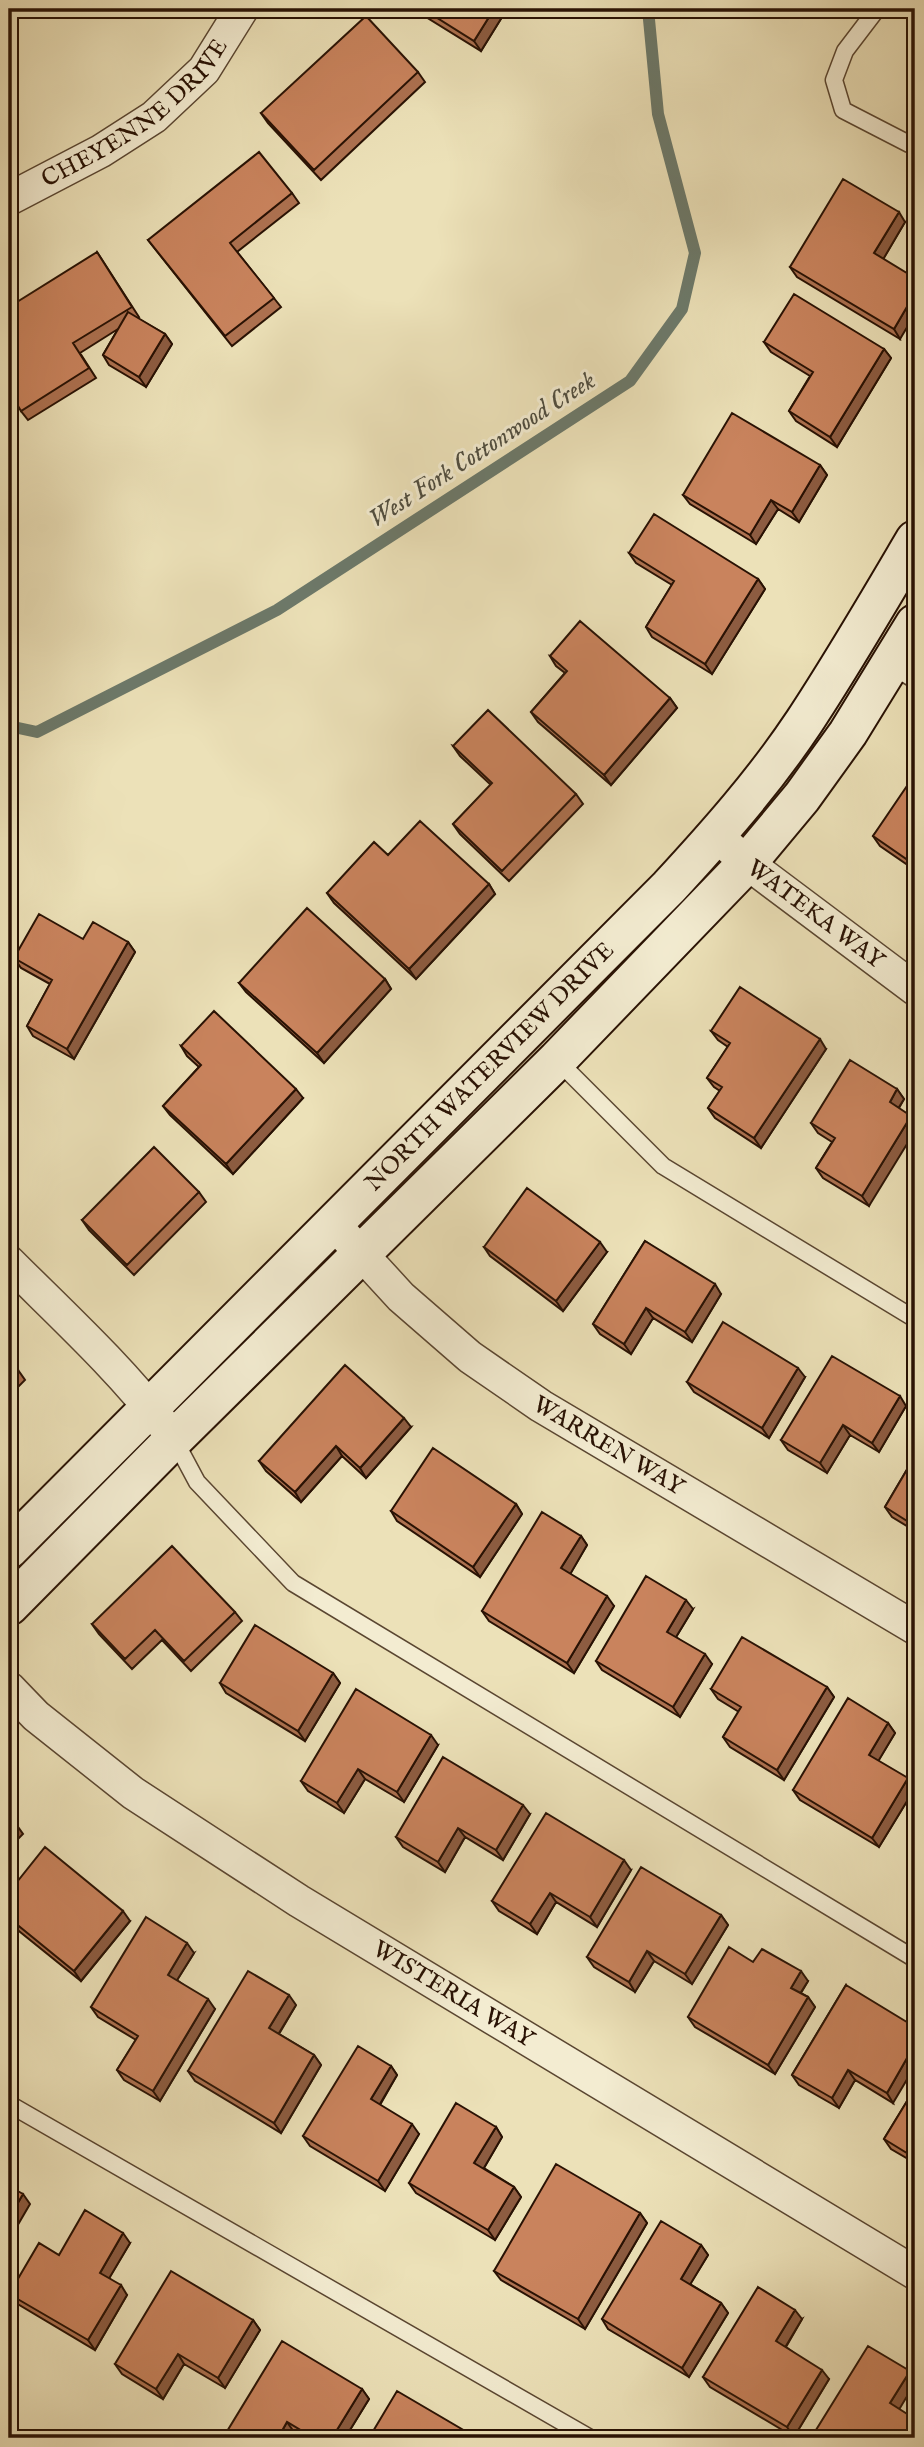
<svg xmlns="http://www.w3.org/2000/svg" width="924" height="2447" font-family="'IM FELL English',serif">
  <rect width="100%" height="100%" fill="#ece1b8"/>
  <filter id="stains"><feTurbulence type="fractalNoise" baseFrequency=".00286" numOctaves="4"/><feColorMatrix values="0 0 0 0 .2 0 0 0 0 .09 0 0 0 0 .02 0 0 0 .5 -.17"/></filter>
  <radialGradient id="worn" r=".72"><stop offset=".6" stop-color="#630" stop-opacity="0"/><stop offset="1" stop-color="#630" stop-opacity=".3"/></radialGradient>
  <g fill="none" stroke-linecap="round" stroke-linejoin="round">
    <path stroke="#6c796a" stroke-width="12" d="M 9,726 L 37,732 L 277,610 L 630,381 L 682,309 L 695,253 L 658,114 L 648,9"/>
    <defs>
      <path id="lane" d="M 877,9 L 845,51 L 834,80 L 843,110 L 909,144
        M 890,665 L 915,680
        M 557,1060 L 663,1166 L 915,1319
        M 174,1439 L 197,1482 L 293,1583 L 915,1959
        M 9,2104 L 590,2438"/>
      <g id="street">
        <path id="s1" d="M 9,199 L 101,151 L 154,117 L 204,70 L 242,9"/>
        <path id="s2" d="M 717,836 L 747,863 L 915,989"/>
        <path id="s3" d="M 334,1224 L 401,1297 L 470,1357 L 541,1406 L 915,1628"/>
        <path d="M 9,1262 C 62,1315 119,1367 165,1427"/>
        <path id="s4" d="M 9,1688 L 36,1716 L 133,1793 L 299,1901 L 915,2273"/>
      </g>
      <g id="secondary">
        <path id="s5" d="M 9,1549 L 669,887 C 717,835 764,782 804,722 C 843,663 879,601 915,540"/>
        <path d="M 9,1606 L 174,1439 L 557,1060 L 747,863 L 802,797 L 848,733 L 915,624"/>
      </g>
    </defs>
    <use href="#lane" stroke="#5a4631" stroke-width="19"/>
    <use href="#street" stroke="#5a4631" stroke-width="35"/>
    <use href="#secondary" stroke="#291204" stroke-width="42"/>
    <use href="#lane" stroke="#f3ecd1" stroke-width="16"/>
    <use href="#street" stroke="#f3ecd1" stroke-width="32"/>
    <use href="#secondary" stroke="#f3ecd1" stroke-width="38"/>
  </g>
  <path fill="#ad7150" stroke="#291204" stroke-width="2" d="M 413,9 L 507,9 L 481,51 Z
    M 418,72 L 425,82 L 321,180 L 268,123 L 261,113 Z
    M 292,193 L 299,203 L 237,252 L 281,307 L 232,346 L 148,240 Z
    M 905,222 L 883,259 L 900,339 L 797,277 L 790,267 Z
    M 97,252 L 139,317 L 137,318 L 165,334 L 172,344 L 146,387 L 109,365 L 103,355 L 118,329 L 80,353 L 96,378 L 28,420 L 21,411 Z
    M 764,342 L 884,349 L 891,358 L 837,447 L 796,421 L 789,411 L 810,376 L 771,352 Z
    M 820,465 L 827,475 L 799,522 L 778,509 L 756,544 L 690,504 L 683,495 Z
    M 629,553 L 758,579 L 765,589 L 712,674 L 652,637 L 646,627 L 672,585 L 636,563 Z
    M 550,656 L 670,698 L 677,708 L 611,785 L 538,722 L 531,712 L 565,673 L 556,666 Z
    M 453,746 L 576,794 L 583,804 L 509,881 L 460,834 L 453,824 L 491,785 L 460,756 Z
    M 915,782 L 915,870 L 880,846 L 873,836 Z
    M 388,855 L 489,884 L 495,894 L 416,979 L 334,903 L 327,893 Z
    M 83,939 L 128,942 L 135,952 L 74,1059 L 33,1036 L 27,1026 L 50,984 L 21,968 L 14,958 Z
    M 385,979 L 391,989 L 324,1063 L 246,992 L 239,983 Z
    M 711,1031 L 826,1049 L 761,1148 L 715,1118 L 708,1108 L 720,1091 L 714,1087 L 707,1078 L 728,1047 L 718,1040 Z
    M 181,1046 L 303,1098 L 233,1174 L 170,1115 L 163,1106 L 199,1067 L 187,1056 Z
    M 897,1089 L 904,1099 L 899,1108 L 869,1206 L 823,1178 L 816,1168 L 832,1142 L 818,1133 L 811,1123 Z
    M 199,1192 L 206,1202 L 134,1275 L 89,1230 L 82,1220 Z
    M 645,1241 L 721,1294 L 692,1342 L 653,1318 L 631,1354 L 600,1334 L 593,1324 Z
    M 484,1247 L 607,1252 L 563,1311 L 490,1256 Z
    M 9,1362 L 18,1370 L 25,1380 L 9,1396 Z
    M 805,1377 L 769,1438 L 694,1392 L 687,1382 Z
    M 906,1406 L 879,1452 L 850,1435 L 827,1473 L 788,1450 L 781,1440 Z
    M 411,1427 L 366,1478 L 342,1456 L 301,1502 L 266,1471 L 259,1461 Z
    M 915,1456 L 915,1531 L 892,1517 L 885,1507 Z
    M 516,1504 L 522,1514 L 480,1577 L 397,1521 L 391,1511 Z
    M 581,1536 L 587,1545 L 570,1574 L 614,1606 L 574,1673 L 489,1621 L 482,1611 Z
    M 693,1609 L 676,1637 L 712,1664 L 680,1717 L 602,1670 L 596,1661 Z
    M 235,1612 L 242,1621 L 191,1671 L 162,1640 L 132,1669 L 99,1634 L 92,1624 Z
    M 333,1673 L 340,1683 L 305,1741 L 226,1693 L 220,1683 Z
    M 827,1687 L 834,1697 L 784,1780 L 730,1747 L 723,1737 L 739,1712 L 718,1699 L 711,1689 Z
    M 888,1723 L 895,1733 L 878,1761 L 915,1788 L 879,1847 L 800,1800 L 793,1790 Z
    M 438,1745 L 404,1802 L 365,1779 L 344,1813 L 308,1791 L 301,1781 Z
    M 530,1814 L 503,1860 L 465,1837 L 445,1872 L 403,1847 L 396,1837 Z
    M 631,1870 L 597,1927 L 556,1902 L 537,1934 L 499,1911 L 492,1901 Z
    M 9,1892 L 130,1921 L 81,1981 L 9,1923 Z
    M 721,1915 L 728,1925 L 692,1984 L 654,1961 L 635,1992 L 594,1967 L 587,1957 Z
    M 194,1953 L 177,1980 L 215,2009 L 160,2101 L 124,2080 L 117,2070 L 136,2040 L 98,2017 L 91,2007 Z
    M 753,1962 L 808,1981 L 801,1993 L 808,1997 L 815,2007 L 775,2074 L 695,2027 L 688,2017 Z
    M 846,1985 L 893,2103 L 855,2080 L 839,2108 L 799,2085 L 792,2075 Z
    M 296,2005 L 279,2034 L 314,2055 L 321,2065 L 281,2133 L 195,2081 L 188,2071 Z
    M 391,2066 L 397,2075 L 380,2105 L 419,2134 L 385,2191 L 310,2146 L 303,2136 Z
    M 915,2088 L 915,2163 L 891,2149 L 884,2139 Z
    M 496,2127 L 502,2137 L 484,2168 L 514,2187 L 521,2197 L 495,2240 L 416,2193 L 409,2183 Z
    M 640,2213 L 647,2223 L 585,2329 L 501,2280 L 494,2271 Z
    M 130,2243 L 109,2278 L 127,2295 L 95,2350 L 16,2303 L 9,2294 L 59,2255 Z
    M 701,2245 L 708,2255 L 690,2284 L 721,2303 L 728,2313 L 689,2377 L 608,2329 L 602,2319 Z
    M 802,2319 L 786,2347 L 829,2379 L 794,2437 L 710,2387 L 703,2377 Z
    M 253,2320 L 260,2330 L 225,2388 L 184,2364 L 163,2399 L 122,2374 L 115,2364 Z
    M 362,2389 L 369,2399 L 345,2438 L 304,2438 L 294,2432 L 291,2438 L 229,2438 L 226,2433 Z"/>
  <path fill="#8d5c41" stroke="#291204" stroke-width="2" d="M 494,9 L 507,9 L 481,51 L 474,41 Z
    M 899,212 L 905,222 L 881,263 L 874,253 Z
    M 915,293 L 915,314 L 900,339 L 894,329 Z
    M 165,334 L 172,344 L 146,387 L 139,377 Z
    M 884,349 L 891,358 L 837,447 L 830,437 Z
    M 820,465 L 827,475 L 799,522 L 792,512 Z
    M 771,500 L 778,509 L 756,544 L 750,535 Z
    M 758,579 L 765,589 L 712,674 L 705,664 Z
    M 670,698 L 677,708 L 611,785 L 604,775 Z
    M 489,884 L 495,894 L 416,979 L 409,969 Z
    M 128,942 L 135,952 L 74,1059 L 67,1049 Z
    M 385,979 L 391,989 L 324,1063 L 317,1053 Z
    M 820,1039 L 826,1049 L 761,1148 L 754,1138 Z
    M 296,1089 L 303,1098 L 233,1174 L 226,1164 Z
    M 897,1089 L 904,1099 L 896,1112 L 890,1102 Z
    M 911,1116 L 915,1122 L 915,1131 L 869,1206 L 862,1196 Z
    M 600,1242 L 607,1252 L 563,1311 L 556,1301 Z
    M 715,1284 L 721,1294 L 692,1342 L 685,1332 Z
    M 646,1308 L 653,1318 L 631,1354 L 624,1344 Z
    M 798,1368 L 805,1377 L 769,1438 L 762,1428 Z
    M 900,1396 L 906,1406 L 879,1452 L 872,1443 Z
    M 404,1418 L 411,1427 L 366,1478 L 360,1468 Z
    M 843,1425 L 850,1435 L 827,1473 L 820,1463 Z
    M 336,1446 L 342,1456 L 301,1502 L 295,1492 Z
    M 516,1504 L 522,1514 L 480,1577 L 473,1567 Z
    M 581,1536 L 587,1545 L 568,1578 L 561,1568 Z
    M 607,1596 L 614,1606 L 574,1673 L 567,1663 Z
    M 686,1600 L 693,1609 L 673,1642 L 667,1632 Z
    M 705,1654 L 712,1664 L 680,1717 L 673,1707 Z
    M 333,1673 L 340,1683 L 305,1741 L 298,1731 Z
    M 827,1687 L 834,1697 L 784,1780 L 777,1770 Z
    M 888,1723 L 895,1733 L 876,1765 L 869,1755 Z
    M 431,1735 L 438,1745 L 404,1802 L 397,1792 Z
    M 358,1769 L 365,1779 L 344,1813 L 337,1803 Z
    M 908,1778 L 915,1788 L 879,1847 L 872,1838 Z
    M 523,1805 L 530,1814 L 503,1860 L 496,1850 Z
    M 16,1824 L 23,1834 L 9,1848 L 9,1831 Z
    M 458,1828 L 465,1837 L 445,1872 L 438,1862 Z
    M 624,1860 L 631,1870 L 597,1927 L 590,1917 Z
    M 550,1893 L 556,1902 L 537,1934 L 530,1924 Z
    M 123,1911 L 130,1921 L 81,1981 L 74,1971 Z
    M 721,1915 L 728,1925 L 692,1984 L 685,1974 Z
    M 187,1943 L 194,1953 L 174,1985 L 168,1975 Z
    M 647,1951 L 654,1961 L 635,1992 L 629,1982 Z
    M 801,1971 L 808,1981 L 798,1997 L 791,1988 Z
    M 289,1995 L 296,2005 L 276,2038 L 269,2028 Z
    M 808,1997 L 815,2007 L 775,2074 L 768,2065 Z
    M 208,1999 L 215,2009 L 160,2101 L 153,2091 Z
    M 915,2044 L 915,2066 L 893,2103 L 887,2093 Z
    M 314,2055 L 321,2065 L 281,2133 L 274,2123 Z
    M 391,2066 L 397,2075 L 377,2109 L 371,2099 Z
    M 848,2070 L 855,2080 L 839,2108 L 832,2098 Z
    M 412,2124 L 419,2134 L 385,2191 L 378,2181 Z
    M 496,2127 L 502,2137 L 481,2173 L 474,2163 Z
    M 514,2187 L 521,2197 L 495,2240 L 488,2230 Z
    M 23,2194 L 30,2204 L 9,2240 L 9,2218 Z
    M 640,2213 L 647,2223 L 585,2329 L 578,2319 Z
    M 123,2233 L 130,2243 L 107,2282 L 100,2273 Z
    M 701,2245 L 708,2255 L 688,2288 L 681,2279 Z
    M 121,2285 L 127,2295 L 95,2350 L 88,2340 Z
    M 721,2303 L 728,2313 L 689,2377 L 682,2368 Z
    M 795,2310 L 802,2319 L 783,2351 L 776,2341 Z
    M 253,2320 L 260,2330 L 225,2388 L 218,2378 Z
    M 178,2354 L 184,2364 L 163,2399 L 156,2389 Z
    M 822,2370 L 829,2379 L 794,2437 L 787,2427 Z
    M 910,2371 L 915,2379 L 915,2383 L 897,2413 L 890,2403 Z
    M 362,2389 L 369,2399 L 345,2438 L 332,2438 Z
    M 287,2422 L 294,2432 L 291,2438 L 278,2438 Z"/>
  <path fill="#c9835d" stroke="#291204" stroke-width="2" d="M 423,9 L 494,9 L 474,41 Z
    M 366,16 L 418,72 L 314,170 L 261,113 Z
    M 259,152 L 292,193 L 230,243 L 274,298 L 225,336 L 148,240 Z
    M 843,179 L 899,212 L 874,253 L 915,278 L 915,293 L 894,329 L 790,267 Z
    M 97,252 L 132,307 L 73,343 L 89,368 L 21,411 L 9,391 L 9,307 Z
    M 794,294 L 884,349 L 830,437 L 789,411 L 813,372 L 764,342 Z
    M 128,312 L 165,334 L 139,377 L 103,355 Z
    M 732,413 L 820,465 L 792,512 L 771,500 L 750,535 L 683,495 Z
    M 654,514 L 758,579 L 705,664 L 646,627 L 674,581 L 629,553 Z
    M 580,621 L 670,698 L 604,775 L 531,712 L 567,671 L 550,656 Z
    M 488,710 L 576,794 L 502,871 L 453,824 L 492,783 L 453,746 Z
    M 911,780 L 915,782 L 915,865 L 873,836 Z
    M 420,821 L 489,884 L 409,969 L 327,893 L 374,842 L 388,855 Z
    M 307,908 L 385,979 L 317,1053 L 239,983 Z
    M 39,914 L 83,939 L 93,922 L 128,942 L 67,1049 L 27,1026 L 52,980 L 14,958 Z
    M 740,987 L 820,1039 L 754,1138 L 708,1108 L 722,1087 L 707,1078 L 730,1043 L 711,1031 Z
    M 214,1011 L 296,1089 L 226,1164 L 163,1106 L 201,1065 L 181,1046 Z
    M 850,1060 L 897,1089 L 890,1102 L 911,1116 L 862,1196 L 816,1168 L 835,1138 L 811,1123 Z
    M 154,1147 L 199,1192 L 127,1265 L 82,1220 Z
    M 527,1188 L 600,1242 L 556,1301 L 484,1247 Z
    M 645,1241 L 715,1284 L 685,1332 L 646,1308 L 624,1344 L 593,1324 Z
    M 723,1322 L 798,1368 L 762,1428 L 687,1382 Z
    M 832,1356 L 900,1396 L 872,1443 L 843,1425 L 820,1463 L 781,1440 Z
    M 9,1362 L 18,1370 L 9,1380 Z
    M 345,1365 L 404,1418 L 360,1468 L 336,1446 L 295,1492 L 259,1461 Z
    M 433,1448 L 516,1504 L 473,1567 L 391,1511 Z
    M 915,1456 L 915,1526 L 885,1507 Z
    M 542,1512 L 581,1536 L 561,1568 L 607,1596 L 567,1663 L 482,1611 Z
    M 172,1546 L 235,1612 L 184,1661 L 155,1630 L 125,1659 L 92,1624 Z
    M 646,1576 L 686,1600 L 667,1632 L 705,1654 L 673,1707 L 596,1661 Z
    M 255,1625 L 333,1673 L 298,1731 L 220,1683 Z
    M 742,1637 L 827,1687 L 777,1770 L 723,1737 L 741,1707 L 711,1689 Z
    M 356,1689 L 431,1735 L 397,1792 L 358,1769 L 337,1803 L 301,1781 Z
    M 848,1698 L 888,1723 L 869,1755 L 908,1778 L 872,1838 L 793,1790 Z
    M 443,1757 L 523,1805 L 496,1850 L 458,1828 L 438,1862 L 396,1837 Z
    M 546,1813 L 624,1860 L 590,1917 L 550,1893 L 530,1924 L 492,1901 Z
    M 9,1817 L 16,1824 L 9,1831 Z
    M 915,1817 L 915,1829 L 910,1826 Z
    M 45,1847 L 123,1911 L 74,1971 L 9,1918 L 9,1892 Z
    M 641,1867 L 721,1915 L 685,1974 L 647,1951 L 629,1982 L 587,1957 Z
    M 146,1917 L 187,1943 L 168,1975 L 208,1999 L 153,2091 L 117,2070 L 138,2036 L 91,2007 Z
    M 729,1947 L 753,1962 L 762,1949 L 801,1971 L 791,1988 L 808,1997 L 768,2065 L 688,2017 Z
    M 248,1971 L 289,1995 L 269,2028 L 314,2055 L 274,2123 L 188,2071 Z
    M 846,1985 L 915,2027 L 915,2044 L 887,2093 L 848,2070 L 832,2098 L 792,2075 Z
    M 358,2046 L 391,2066 L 371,2099 L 412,2124 L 378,2181 L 303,2136 Z
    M 915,2088 L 915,2158 L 884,2139 Z
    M 456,2103 L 496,2127 L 474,2163 L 514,2187 L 488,2230 L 409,2183 Z
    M 556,2164 L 640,2213 L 578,2319 L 494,2271 Z
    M 9,2186 L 23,2194 L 9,2218 Z
    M 85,2210 L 123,2233 L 100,2273 L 121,2285 L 88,2340 L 9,2294 L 39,2243 L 59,2255 Z
    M 661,2221 L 701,2245 L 681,2279 L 721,2303 L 682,2368 L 602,2319 Z
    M 171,2271 L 253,2320 L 218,2378 L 178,2354 L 156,2389 L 115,2364 Z
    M 758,2287 L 795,2310 L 776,2341 L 822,2370 L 787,2427 L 703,2377 Z
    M 282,2341 L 362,2389 L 332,2438 L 314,2438 L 287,2422 L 278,2438 L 234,2438 L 226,2433 Z
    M 868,2346 L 910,2371 L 890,2403 L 915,2419 L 915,2438 L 811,2438 Z
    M 397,2391 L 477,2438 L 369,2438 Z"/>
  <g text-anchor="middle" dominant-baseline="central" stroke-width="6" stroke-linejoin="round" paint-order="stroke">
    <g font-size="24" fill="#291204" stroke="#f3ecd1">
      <text stroke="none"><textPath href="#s1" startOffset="154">CHEYENNE DRIVE</textPath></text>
      <text stroke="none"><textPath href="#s2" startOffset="126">WATEKA WAY</textPath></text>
      <text stroke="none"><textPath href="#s5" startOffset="681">NORTH WATERVIEW DRIVE</textPath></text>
      <text stroke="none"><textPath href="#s3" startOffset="355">WARREN WAY</textPath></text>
      <text stroke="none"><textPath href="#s4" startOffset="541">WISTERIA WAY</textPath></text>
    </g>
    <g font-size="26" font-style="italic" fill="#504e40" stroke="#f3ecd1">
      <text transform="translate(482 450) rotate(-33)">West Fork Cottonwood Creek</text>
    </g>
  </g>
  <rect width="924" height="2447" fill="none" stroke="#ece1b8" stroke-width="35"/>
  <rect x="10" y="10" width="903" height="2426" fill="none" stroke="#291204" stroke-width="3.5"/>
  <rect x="18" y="18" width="889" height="2412" fill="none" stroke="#291204" stroke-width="2"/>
  <rect width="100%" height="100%" filter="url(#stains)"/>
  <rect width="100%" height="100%" fill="url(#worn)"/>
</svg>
